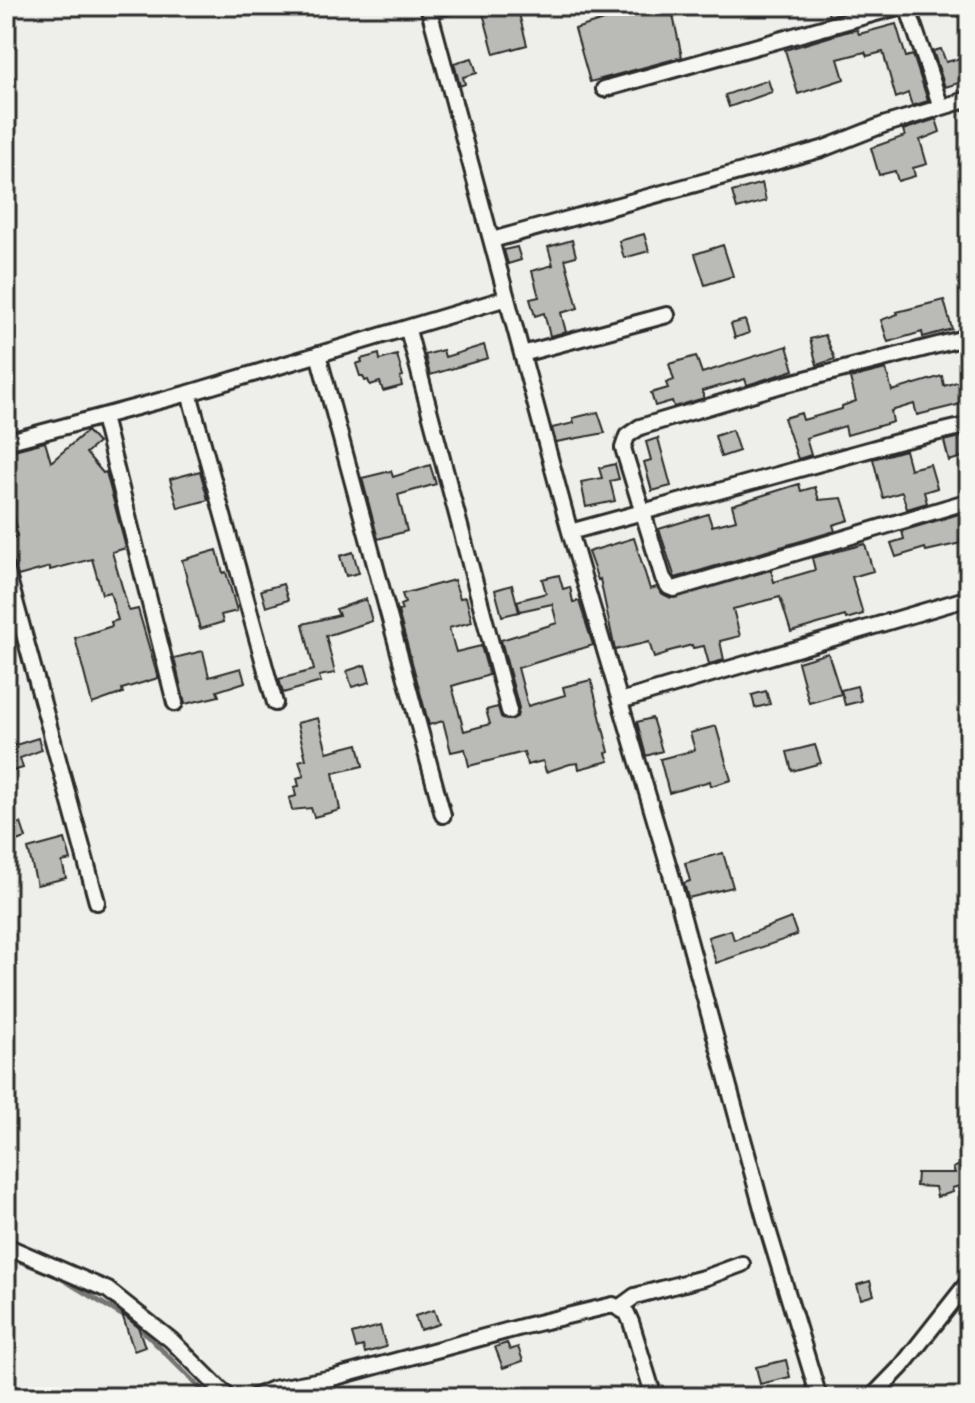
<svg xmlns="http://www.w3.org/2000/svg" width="975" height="1403" font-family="Dekko,sans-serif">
  <rect width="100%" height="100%" fill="#eeeeea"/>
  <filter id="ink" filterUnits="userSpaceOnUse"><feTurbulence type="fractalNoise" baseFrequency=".0125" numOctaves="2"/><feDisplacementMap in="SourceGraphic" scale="16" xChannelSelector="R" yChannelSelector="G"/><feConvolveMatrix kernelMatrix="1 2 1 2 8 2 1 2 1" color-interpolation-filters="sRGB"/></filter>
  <g filter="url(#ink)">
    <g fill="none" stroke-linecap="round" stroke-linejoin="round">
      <path stroke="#757573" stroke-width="5" d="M 6,1256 L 59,1277 L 135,1323 L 209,1397"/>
    </g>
    <path fill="#babab7" stroke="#2b2b2b" stroke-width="2" d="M 509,6 L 517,6 L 527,45 L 494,54 L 483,13 Z
      M 647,6 L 671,6 L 682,57 L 590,82 L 575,29 Z
      M 826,6 L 841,6 L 843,12 L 829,16 Z
      M 896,24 L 906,57 L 913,55 L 928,101 L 912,106 L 908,93 L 896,98 L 883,52 L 867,56 L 865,52 L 838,59 L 844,79 L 798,94 L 785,50 L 849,31 L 857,30 L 859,34 Z
      M 941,49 L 946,62 L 969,56 L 969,80 L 945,87 L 933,51 Z
      M 472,58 L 477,73 L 463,77 L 465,84 L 460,86 L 454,63 Z
      M 768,80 L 772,92 L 729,107 L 725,95 Z
      M 936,119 L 940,132 L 920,140 L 927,164 L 913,168 L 915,176 L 898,181 L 895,171 L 879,175 L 871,148 L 905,136 L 903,130 Z
      M 762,183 L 766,201 L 737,209 L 732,192 Z
      M 644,234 L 649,251 L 624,258 L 619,241 Z
      M 572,240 L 576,256 L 565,259 L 578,308 L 561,313 L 566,332 L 550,336 L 544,313 L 535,316 L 530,299 L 539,297 L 532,271 L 553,265 L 548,247 Z
      M 723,245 L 733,276 L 705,285 L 695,254 Z
      M 517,247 L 521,260 L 508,264 L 504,250 Z
      M 944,300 L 952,329 L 923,337 L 922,332 L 888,342 L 881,320 L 898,314 L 897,312 Z
      M 745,320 L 749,333 L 735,338 L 731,324 Z
      M 825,335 L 835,359 L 817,365 L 810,339 Z
      M 484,345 L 488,358 L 430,375 L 425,355 L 443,350 L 445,357 Z
      M 787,346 L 794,370 L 747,385 L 745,379 L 702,391 L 704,398 L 674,407 L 672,401 L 655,406 L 651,393 L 668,388 L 666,383 L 674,380 L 669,364 L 696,356 L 702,373 Z
      M 379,354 L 380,360 L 397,355 L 403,376 L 400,377 L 402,386 L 383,391 L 380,382 L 370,385 L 368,380 L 365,381 L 363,376 L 360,376 L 356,364 L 362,362 L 361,359 Z
      M 886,369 L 892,391 L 942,376 L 944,386 L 969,378 L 969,402 L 917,415 L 914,404 L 891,411 L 893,422 L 847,435 L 845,426 L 806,438 L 811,455 L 798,459 L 784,418 L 801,413 L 803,420 L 842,409 L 842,406 L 856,401 L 850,378 Z
      M 598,412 L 605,433 L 556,442 L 552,428 L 574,423 L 573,418 Z
      M 732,430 L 739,451 L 721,457 L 715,436 Z
      M 87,431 L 98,443 L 86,453 L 103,473 L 106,472 L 126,548 L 112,552 L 129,611 L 138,609 L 158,678 L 122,689 L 123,693 L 92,704 L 75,638 L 112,626 L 111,622 L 118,620 L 110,592 L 102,594 L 92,559 L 50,570 L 50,567 L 18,576 L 6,541 L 17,536 L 14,527 L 17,527 L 6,489 L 6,452 L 45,442 L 51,462 Z
      M 969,435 L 969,455 L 949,461 L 944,441 Z
      M 658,438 L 671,486 L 652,491 L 644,462 L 651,460 L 646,442 Z
      M 905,450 L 910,469 L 930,464 L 937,488 L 924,492 L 927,503 L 907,509 L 902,492 L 883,498 L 873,459 Z
      M 615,464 L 619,479 L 610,481 L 615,501 L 586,507 L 581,482 L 602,478 L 599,468 Z
      M 430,465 L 436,484 L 398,495 L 407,531 L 378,539 L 362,478 L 391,471 L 393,477 Z
      M 200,471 L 208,500 L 178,508 L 170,479 Z
      M 799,484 L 801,491 L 815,487 L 819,500 L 842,498 L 849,520 L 833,525 L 835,531 L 675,578 L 659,529 L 708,514 L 712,526 L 736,520 L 732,505 Z
      M 969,511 L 969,537 L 960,540 L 961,543 L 926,551 L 925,548 L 896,557 L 891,543 L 904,539 L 902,531 Z
      M 634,538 L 650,589 L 657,587 L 661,593 L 671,598 L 771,570 L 774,582 L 815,570 L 812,558 L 865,544 L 873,571 L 852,577 L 863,614 L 846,619 L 845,616 L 791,632 L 780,597 L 733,609 L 740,636 L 720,641 L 724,660 L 709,664 L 704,646 L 693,648 L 692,645 L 666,652 L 667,654 L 654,658 L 649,642 L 615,650 L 600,579 L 598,580 L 588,552 Z
      M 217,550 L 223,573 L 226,572 L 237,611 L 221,615 L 223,622 L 200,629 L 182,560 Z
      M 353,552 L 359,573 L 346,576 L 340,556 Z
      M 559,575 L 563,589 L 570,587 L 573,602 L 579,601 L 593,645 L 518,668 L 528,706 L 565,695 L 563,687 L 591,680 L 609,752 L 606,753 L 609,761 L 579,769 L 578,763 L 570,764 L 546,772 L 543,761 L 527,765 L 524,752 L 469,766 L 465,749 L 451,752 L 443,721 L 429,725 L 398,611 L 402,610 L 400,605 L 405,603 L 402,594 L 454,580 L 460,598 L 466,597 L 472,622 L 449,628 L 456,652 L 481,646 L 489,675 L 452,686 L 464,731 L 490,724 L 486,710 L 498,707 L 501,717 L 506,720 L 517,717 L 519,708 L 501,640 L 557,623 L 552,604 L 520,611 L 517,601 L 546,593 L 542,579 Z
      M 283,584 L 288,600 L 266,607 L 261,590 Z
      M 512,585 L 519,612 L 502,616 L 495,590 Z
      M 366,599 L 372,621 L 326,636 L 335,673 L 319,676 L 321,682 L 283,693 L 279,679 L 314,670 L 303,624 L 339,615 L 336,609 Z
      M 203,651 L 209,677 L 241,668 L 245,682 L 217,691 L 219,696 L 185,704 L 174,658 Z
      M 828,653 L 841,694 L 809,703 L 798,662 Z
      M 365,665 L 370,682 L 352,687 L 347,671 Z
      M 857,686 L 861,701 L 845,705 L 841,690 Z
      M 766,691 L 770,704 L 755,708 L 752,695 Z
      M 318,718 L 327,752 L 358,744 L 363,766 L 333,773 L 340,810 L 314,817 L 311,808 L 292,810 L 289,798 L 296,796 L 294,787 L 299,786 L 297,778 L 304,776 L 299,761 L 306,759 L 297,723 Z
      M 652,718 L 662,751 L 646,756 L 637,722 Z
      M 716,726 L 731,780 L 711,786 L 710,781 L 669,793 L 660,759 L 695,750 L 690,733 Z
      M 38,738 L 42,750 L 20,758 L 23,768 L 6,773 L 6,748 Z
      M 815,745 L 821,763 L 792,771 L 787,752 Z
      M 21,823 L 26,838 L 6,844 L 6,828 Z
      M 65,839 L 71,860 L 62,862 L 66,878 L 37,885 L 28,849 Z
      M 723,853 L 733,887 L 688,898 L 684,883 L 690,881 L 685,863 Z
      M 791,918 L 797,935 L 716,963 L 708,937 L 731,930 L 734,940 Z
      M 969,1161 L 969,1207 L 960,1186 L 952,1188 L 953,1192 L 937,1197 L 935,1187 L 916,1186 L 917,1173 L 955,1173 L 953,1168 Z
      M 870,1281 L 874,1295 L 861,1299 L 857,1285 Z
      M 434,1310 L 439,1324 L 420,1330 L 415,1316 Z
      M 122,1314 L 138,1327 L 145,1347 L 134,1351 Z
      M 380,1326 L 386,1347 L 365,1353 L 363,1346 L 356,1348 L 352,1334 Z
      M 507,1343 L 510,1350 L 518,1347 L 523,1361 L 503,1368 L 495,1347 Z
      M 786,1360 L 790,1377 L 760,1384 L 756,1367 Z"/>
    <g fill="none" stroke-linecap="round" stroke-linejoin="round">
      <defs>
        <path id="minor" d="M 428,6 L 570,532 L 671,874 L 766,1223 L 819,1397
          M 907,6 L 941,107
          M 430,11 L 447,6
          M 604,89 L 901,6
          M 492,240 L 822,149 L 883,125 L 969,99
          M 408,330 L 509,711
          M 969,339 L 961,339 L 778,386 L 640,427 L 627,436 L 623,448 L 663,578 L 669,587 L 674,589 L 969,501
          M 318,354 L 443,815
          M 522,354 L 667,315
          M 189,393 L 275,703
          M 103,417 L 175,703
          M 6,442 L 189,393 L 507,298
          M 570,532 L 897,442 L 969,425
          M 6,568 L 97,902
          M 620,701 L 969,598
          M 6,1246 L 108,1290 L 171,1340 L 228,1397
          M 620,1307 L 635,1296 L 707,1277 L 742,1264
          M 254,1397 L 273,1389 L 332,1378 L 525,1326 L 613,1305 L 627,1313 L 631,1322 L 654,1397
          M 872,1397 L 901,1367 L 969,1281"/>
      </defs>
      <use href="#minor" stroke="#2b2b2b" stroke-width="20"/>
      <use href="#minor" stroke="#f6f6f2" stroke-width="14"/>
    </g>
  </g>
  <rect width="975" height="1403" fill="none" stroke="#f6f6f2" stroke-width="32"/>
  <rect x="16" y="16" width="943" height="1371" fill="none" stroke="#2b2b2b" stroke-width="3" filter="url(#ink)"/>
</svg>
